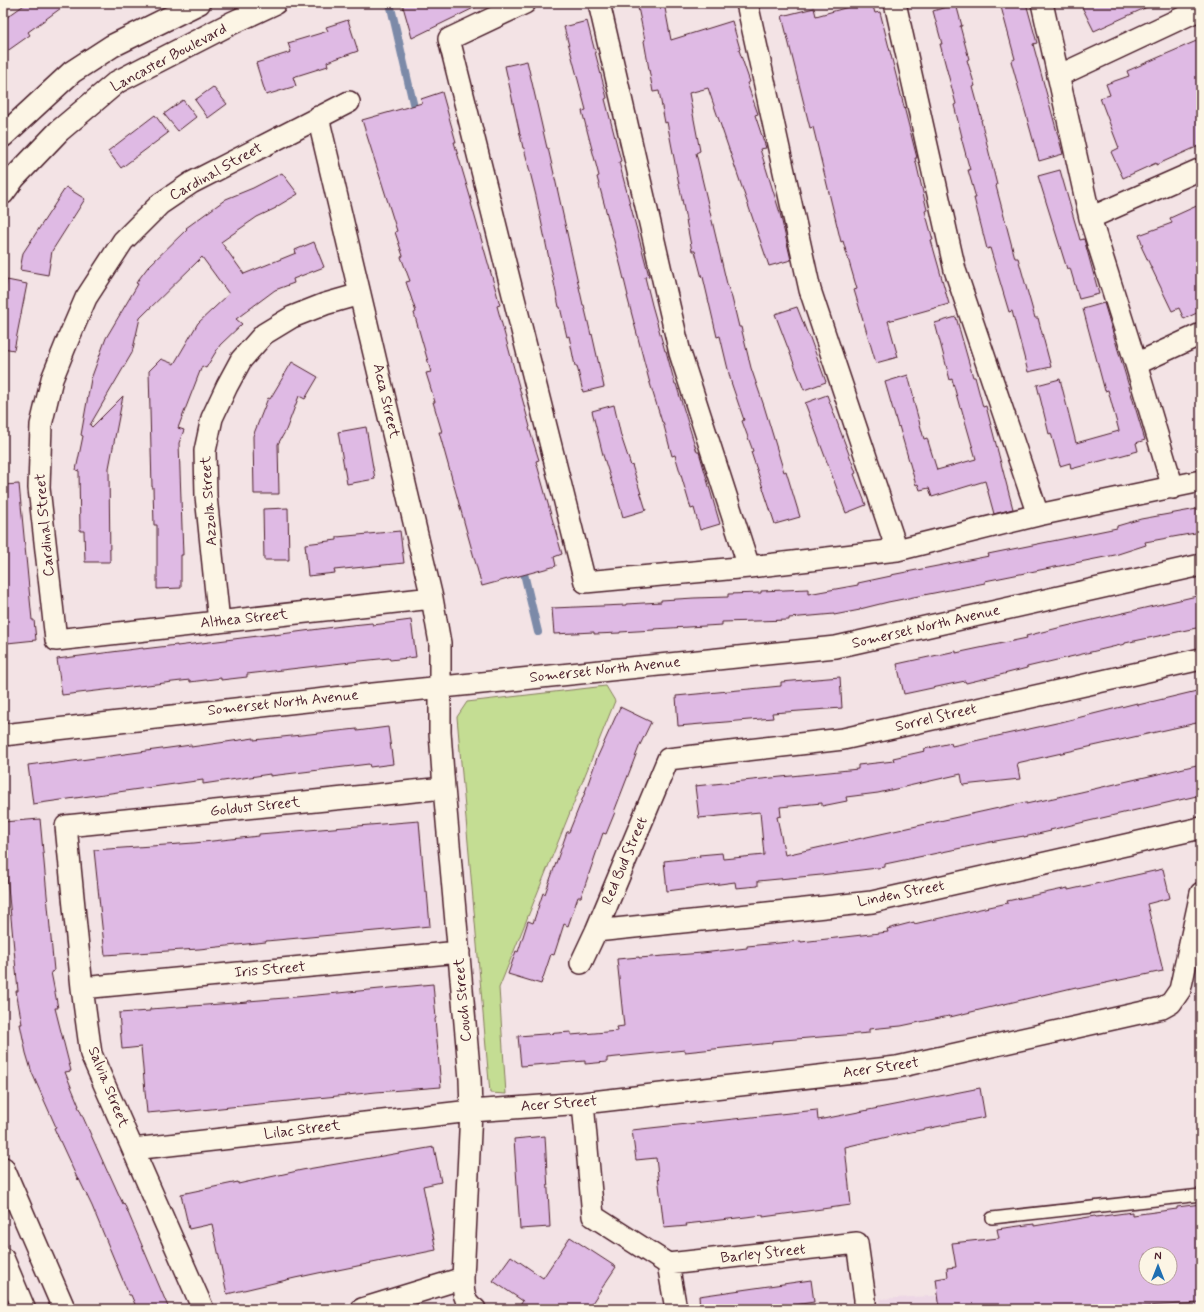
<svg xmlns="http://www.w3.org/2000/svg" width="1204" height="1312" font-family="Mynerve,sans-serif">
  <rect width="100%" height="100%" fill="#f3e3e5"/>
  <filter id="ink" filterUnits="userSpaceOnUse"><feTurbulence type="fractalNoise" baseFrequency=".025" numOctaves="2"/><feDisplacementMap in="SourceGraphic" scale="8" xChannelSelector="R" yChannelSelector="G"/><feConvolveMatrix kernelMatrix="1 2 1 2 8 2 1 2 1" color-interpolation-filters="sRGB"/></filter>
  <g filter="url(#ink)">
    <path fill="#edd7e5" d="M 1201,1280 L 1201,1309 L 881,1309 L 880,1299 Z"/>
    <path fill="#c4dd93" stroke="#877e5f" d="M 606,686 L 615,701 L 499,988 L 506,1094 L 490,1093 L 457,717 L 467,702 Z"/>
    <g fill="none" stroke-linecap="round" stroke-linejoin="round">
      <path stroke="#7c8aa8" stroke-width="8" d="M 390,3 L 416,116
        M 522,565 L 538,632"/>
    </g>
    <path fill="#dfbae4" stroke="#4a1f2b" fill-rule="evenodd" d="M 27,3 L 68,3 L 28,32 L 30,35 L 3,54 L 3,20 Z
      M 402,3 L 484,3 L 412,38 Z
      M 637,3 L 664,3 L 671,40 L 732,21 L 740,49 L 739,50 L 750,82 L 747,83 L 758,114 L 755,115 L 766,148 L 760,149 L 780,213 L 791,260 L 769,266 L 708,88 L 689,93 L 700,151 L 696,153 L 727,284 L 732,298 L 739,327 L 741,327 L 751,368 L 764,406 L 784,472 L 786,471 L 800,517 L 775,524 L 751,452 L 753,451 L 742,421 L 744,420 L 731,382 L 720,336 L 717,337 L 703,277 L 702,278 L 695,251 L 692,251 L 667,122 L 665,123 L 659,91 L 653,92 L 644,41 L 645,40 Z
      M 863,3 L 872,3 L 875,13 L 880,12 L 917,158 L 915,158 L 927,210 L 925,211 L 933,240 L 931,240 L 949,304 L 888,321 L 898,357 L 876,363 L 854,290 L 857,289 L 843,241 L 841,242 L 813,127 L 810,128 L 782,16 L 814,8 L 816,16 Z
      M 1000,3 L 1026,3 L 1037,43 L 1033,44 L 1063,154 L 1039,161 L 1011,61 L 1015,59 Z
      M 1080,3 L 1156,3 L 1094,31 Z
      M 956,4 L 962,26 L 960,26 L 969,59 L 967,60 L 975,86 L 973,87 L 982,120 L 981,120 L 997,185 L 996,186 L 1015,258 L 1018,258 L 1035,318 L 1038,318 L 1051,367 L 1028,372 L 1012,311 L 1009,312 L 990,248 L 987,249 L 974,198 L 976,198 L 968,170 L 970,170 L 961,137 L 962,137 L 954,105 L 956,104 L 940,44 L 942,44 L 933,11 Z
      M 348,20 L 358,51 L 327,62 L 328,66 L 293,77 L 296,86 L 266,95 L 256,63 L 291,52 L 288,43 L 328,31 L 326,27 Z
      M 587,21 L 607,98 L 605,99 L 621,161 L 619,162 L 649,276 L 645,277 L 652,305 L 665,351 L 666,351 L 675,384 L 676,384 L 697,452 L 699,452 L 720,524 L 700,530 L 694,508 L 691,509 L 675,455 L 672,456 L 663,422 L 662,422 L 649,380 L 627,296 L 628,296 L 621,267 L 597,177 L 599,176 L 582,111 L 586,110 L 564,27 Z
      M 1201,39 L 1201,145 L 1156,165 L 1156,163 L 1123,178 L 1111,152 L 1119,148 L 1100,98 L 1110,95 L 1106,84 L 1129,76 L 1127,71 Z
      M 527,61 L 547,148 L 548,148 L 554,174 L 583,305 L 584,305 L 591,335 L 592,334 L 604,387 L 583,392 L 577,366 L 575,366 L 569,336 L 567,337 L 560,307 L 559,307 L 536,196 L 524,148 L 523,148 L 505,66 Z
      M 213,87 L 227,104 L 208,118 L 195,100 Z
      M 442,92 L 456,142 L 454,142 L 472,203 L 471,203 L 500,305 L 497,306 L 530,427 L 529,428 L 539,460 L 536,461 L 562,554 L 554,557 L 556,566 L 482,586 L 439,432 L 442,432 L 433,402 L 435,402 L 426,373 L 431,372 L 414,313 L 416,312 L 406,282 L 410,281 L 401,257 L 403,256 L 395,232 L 397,231 L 362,120 L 422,103 L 421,99 Z
      M 183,100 L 196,117 L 178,131 L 164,114 Z
      M 155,115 L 168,133 L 121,168 L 108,151 Z
      M 1060,170 L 1080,240 L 1084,239 L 1099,294 L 1079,299 L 1070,268 L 1067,269 L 1038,176 Z
      M 282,173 L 298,194 L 276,207 L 276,208 L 257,217 L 221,242 L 244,274 L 296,253 L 295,250 L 314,242 L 324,267 L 293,279 L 294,283 L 275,290 L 236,319 L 242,324 L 220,345 L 206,368 L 202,366 L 178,428 L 184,430 L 179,443 L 183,555 L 181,555 L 181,588 L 157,589 L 157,525 L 154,525 L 153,487 L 152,487 L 149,371 L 161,359 L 174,364 L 198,323 L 229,294 L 202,257 L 140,318 L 132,353 L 90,425 L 92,427 L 123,396 L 109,468 L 110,562 L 85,562 L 84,531 L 80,531 L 79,471 L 76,470 L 83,436 L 81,435 L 91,379 L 106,338 L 138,284 L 136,283 L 148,267 L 187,229 L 186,228 L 226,199 L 253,188 Z
      M 66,187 L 85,199 L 52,251 L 48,275 L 20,270 L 23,253 Z
      M 1201,204 L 1201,311 L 1184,319 L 1179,308 L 1172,311 L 1141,246 L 1143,246 L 1139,235 L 1172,223 L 1170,218 Z
      M 7,280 L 27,284 L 14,350 L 3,348 L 3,300 Z
      M 1104,303 L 1145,440 L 1136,443 L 1138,451 L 1071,469 L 1070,463 L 1060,466 L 1051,433 L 1049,434 L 1037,385 L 1060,379 L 1076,443 L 1119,431 L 1108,390 L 1105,391 L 1083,309 Z
      M 797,307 L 808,335 L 809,335 L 826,382 L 804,390 L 775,314 Z
      M 956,317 L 973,377 L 975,377 L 983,407 L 986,406 L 1013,509 L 994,514 L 985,481 L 932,497 L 929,488 L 920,490 L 918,484 L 916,485 L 899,426 L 898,427 L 885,382 L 908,375 L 914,398 L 913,399 L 924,439 L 927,438 L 937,470 L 976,459 L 961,407 L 960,408 L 952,379 L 950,380 L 935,323 Z
      M 292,362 L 318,377 L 305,399 L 299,396 L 286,430 L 278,444 L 279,494 L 254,494 L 253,436 L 268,398 L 270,399 Z
      M 827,395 L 856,473 L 854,474 L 866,505 L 846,513 L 805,403 Z
      M 614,405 L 621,436 L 631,466 L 632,465 L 646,510 L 623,517 L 614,486 L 613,486 L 603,455 L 592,411 Z
      M 366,427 L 375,479 L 347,484 L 338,432 Z
      M 19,484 L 32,620 L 34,620 L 36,640 L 7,643 L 5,617 L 3,617 L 3,485 Z
      M 288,508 L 289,560 L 264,560 L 263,509 Z
      M 1197,509 L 1201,532 L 1145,542 L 1146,545 L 1115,555 L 985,581 L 985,583 L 888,602 L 860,609 L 860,610 L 834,615 L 834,614 L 789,618 L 789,620 L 722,622 L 722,625 L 654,629 L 654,630 L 620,632 L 620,633 L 594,634 L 594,632 L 554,634 L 552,608 L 626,605 L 626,604 L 661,602 L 661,600 L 694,598 L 728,597 L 728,594 L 761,593 L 761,591 L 808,589 L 808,594 L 858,585 L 858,583 L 891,576 L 891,575 L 989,556 L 988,554 L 1117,528 L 1117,526 L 1141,519 Z
      M 400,531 L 404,563 L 334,570 L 335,573 L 308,576 L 305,544 L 337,540 L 337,537 Z
      M 1201,595 L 1201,627 L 1125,643 L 1125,644 L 1027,667 L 1027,668 L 1000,675 L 966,683 L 965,681 L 904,694 L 897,664 L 956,651 L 956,653 L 1027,638 L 1026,636 L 1058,628 Z
      M 411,620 L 416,657 L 390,660 L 389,658 L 351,662 L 247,674 L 247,677 L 221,680 L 221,678 L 190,682 L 190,680 L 62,695 L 57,659 L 143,648 L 143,649 L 177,645 L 177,646 L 274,634 L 274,635 L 342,626 L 372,623 L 373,625 Z
      M 840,677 L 842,708 L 772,713 L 773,718 L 678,726 L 676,696 L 781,686 L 781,682 Z
      M 1201,690 L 1201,722 L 1017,763 L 1020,779 L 963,785 L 961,774 L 878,793 L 846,797 L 847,801 L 822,806 L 822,803 L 780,807 L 781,816 L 777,817 L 785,855 L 1026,802 L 1026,804 L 1081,792 L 1201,764 L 1201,795 L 1050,830 L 1051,831 L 1024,837 L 1024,836 L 990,842 L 885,864 L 885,867 L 821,875 L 758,881 L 758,886 L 736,888 L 735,882 L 667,891 L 664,861 L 700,857 L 699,855 L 722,853 L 723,859 L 764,855 L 760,812 L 699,818 L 695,786 L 858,769 L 858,765 L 894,761 L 893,758 L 925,751 L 924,749 L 951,743 L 952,746 L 1061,722 L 1137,703 L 1138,705 Z
      M 620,707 L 651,722 L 639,747 L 614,812 L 615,812 L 606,834 L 603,833 L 581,897 L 578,897 L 568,926 L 564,924 L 554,955 L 551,954 L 541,984 L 508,974 L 516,951 L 518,952 L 528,921 L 533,923 L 543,893 L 545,894 L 567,832 L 569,832 L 584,795 L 597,758 Z
      M 388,727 L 393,764 L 370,767 L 369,764 L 270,776 L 270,774 L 203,784 L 203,780 L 33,804 L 28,765 L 51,762 L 51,764 L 191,745 L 191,747 L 254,738 L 254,740 L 357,729 L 357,731 Z
      M 40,819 L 54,971 L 51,972 L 58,1008 L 55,1008 L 71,1071 L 65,1072 L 79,1106 L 78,1106 L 108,1173 L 109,1173 L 123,1204 L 124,1203 L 169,1309 L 137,1309 L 131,1295 L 129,1295 L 92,1206 L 79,1179 L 78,1180 L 54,1128 L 56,1127 L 32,1073 L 26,1053 L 20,1024 L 22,1024 L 16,991 L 18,991 L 3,834 L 3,822 Z
      M 419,821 L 425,891 L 427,891 L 430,926 L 266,941 L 266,942 L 199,949 L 105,955 L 94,850 L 194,843 L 259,836 L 259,834 Z
      M 1163,869 L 1170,898 L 1147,904 L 1163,971 L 1077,989 L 1076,987 L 950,1017 L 949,1016 L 901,1026 L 869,1029 L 869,1033 L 772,1041 L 772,1043 L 685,1052 L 685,1050 L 607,1058 L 607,1062 L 585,1064 L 585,1061 L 521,1066 L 518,1036 L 571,1032 L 571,1035 L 618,1031 L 617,1027 L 624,1026 L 617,959 L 639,957 L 639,958 L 702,953 L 747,948 L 747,946 L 801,941 L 801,942 L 888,932 L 887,929 L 914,922 L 914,924 L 980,909 L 1008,903 L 1007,901 L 1068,888 L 1068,890 Z
      M 433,984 L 436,1018 L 435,1019 L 441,1087 L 376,1092 L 182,1112 L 181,1110 L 147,1113 L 141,1047 L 122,1049 L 119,1013 L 150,1011 L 150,1009 L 248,1002 L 248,1001 L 285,998 Z
      M 980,1088 L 985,1117 L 896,1135 L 845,1147 L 851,1205 L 763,1217 L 763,1215 L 686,1224 L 687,1226 L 664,1228 L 656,1158 L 636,1160 L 632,1130 L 817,1110 L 818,1120 Z
      M 545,1136 L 550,1227 L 520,1229 L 514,1139 Z
      M 434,1147 L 441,1182 L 423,1186 L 436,1250 L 323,1273 L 323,1272 L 295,1278 L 227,1294 L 212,1224 L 189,1229 L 181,1194 L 238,1182 L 238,1184 L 302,1170 Z
      M 1201,1204 L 1201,1303 L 1087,1309 L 940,1309 L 936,1279 L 948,1277 L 947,1268 L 956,1267 L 952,1243 L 999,1238 L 997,1229 L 1034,1224 L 1034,1226 L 1095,1216 L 1096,1217 L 1132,1212 L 1132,1215 L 1177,1209 L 1177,1207 ZM 1146,1254 L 1170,1254 L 1170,1278 L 1146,1278 Z
      M 570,1237 L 616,1267 L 588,1309 L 517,1309 L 523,1301 L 493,1281 L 511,1256 L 543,1278 Z
      M 811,1280 L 814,1302 L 769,1309 L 700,1309 L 699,1296 Z"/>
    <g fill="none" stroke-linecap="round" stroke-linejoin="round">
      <defs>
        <path id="lane" d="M 992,1218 L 1201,1195"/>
        <path id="street" d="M 525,3 L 449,39 L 585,582 L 749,567 L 897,550 L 1038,515 L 1201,481
          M 599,3 L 680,353 L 749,567
          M 747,3 L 810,290 L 897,550
          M 895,3 L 955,270 L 1038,515
          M 1042,3 L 1090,218 L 1136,364 L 1173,488
          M 1058,76 L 1201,9
          M 349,102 L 191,183 L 160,204 L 123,241 L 86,298 L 67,342 L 52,379 L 41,425 L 39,488 L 56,640 L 432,598
          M 318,117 L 432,598 L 440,643 L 440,732 L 444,788 L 470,1079 L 471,1111 L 463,1278 C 463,1291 463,1301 475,1309
          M 1090,218 L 1201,169
          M 1136,364 L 1201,334
          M 219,622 L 206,496 L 205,451 L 212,418 L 227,386 L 241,360 L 264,334 L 292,317 L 325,304 L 360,294
          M 3,735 L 334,698 L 836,647 L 1201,565
          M 596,931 L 872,902 L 1201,828
          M 581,963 L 596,931 L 668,759 L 843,739 L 1201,659
          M 82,988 L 459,952
          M 583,1103 L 593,1216 L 668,1264 L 676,1309
          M 133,1149 L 471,1111 L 583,1103 L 897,1067 L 1162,1008 L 1171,1003 L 1180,990 L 1201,893
          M 668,1264 L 857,1243 L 865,1299 L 865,1309
          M 203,1309 L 91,1054 L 82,988 L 66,826 L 444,788
          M 362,1309 L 463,1278"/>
        <path id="secondary" d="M 3,136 L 72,72 L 112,46 L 199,3
          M 3,193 L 14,178 L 59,131 L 117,82 L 232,23 L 275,3
          M 3,1168 L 64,1309
          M 3,1259 L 24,1309"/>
      </defs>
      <use href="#lane" stroke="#4a1f2b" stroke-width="14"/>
      <use href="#street" stroke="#4a1f2b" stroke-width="24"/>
      <use href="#secondary" stroke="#4a1f2b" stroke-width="25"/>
      <use href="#lane" stroke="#fcf5e5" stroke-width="11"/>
      <use href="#street" stroke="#fcf5e5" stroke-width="21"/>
      <use href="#secondary" stroke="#fcf5e5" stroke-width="22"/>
    </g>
  </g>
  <g text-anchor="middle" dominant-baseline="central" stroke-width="4" stroke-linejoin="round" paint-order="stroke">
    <g font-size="15" fill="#4a1f2b" stroke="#fcf5e5">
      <text transform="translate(169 58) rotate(-28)">Lancaster Boulevard</text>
      <text transform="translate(216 172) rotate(-29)">Cardinal Street</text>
      <text transform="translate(386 401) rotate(77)">Acca Street</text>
      <text transform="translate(209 501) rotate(-94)">Azzola Street</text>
      <text transform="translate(45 525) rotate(-95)">Cardinal Street</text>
      <text transform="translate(244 619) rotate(-6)">Althea Street</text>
      <text transform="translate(926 627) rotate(-13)">Somerset North Avenue</text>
      <text transform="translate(605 670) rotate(-6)">Somerset North Avenue</text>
      <text transform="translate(283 703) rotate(-6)">Somerset North Avenue</text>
      <text transform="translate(936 718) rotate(-13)">Sorrel Street</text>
      <text transform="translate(255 807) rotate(-6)">Goldust Street</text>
      <text transform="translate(625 861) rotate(-67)">Red Bud Street</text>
      <text transform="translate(901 894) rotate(-11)">Linden Street</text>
      <text transform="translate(270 970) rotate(-5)">Iris Street</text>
      <text transform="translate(463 1000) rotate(-95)">Couch Street</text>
      <text transform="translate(881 1068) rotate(-8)">Acer Street</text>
      <text transform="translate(108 1087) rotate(68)">Salvia Street</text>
      <text transform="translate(559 1104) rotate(-4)">Acer Street</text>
      <text transform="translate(302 1130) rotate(-7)">Lilac Street</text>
      <text transform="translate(763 1254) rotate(-6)">Barley Street</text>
    </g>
  </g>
  <rect width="1204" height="1312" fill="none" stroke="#fcf5e5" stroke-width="16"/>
  <rect x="8" y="8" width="1188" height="1296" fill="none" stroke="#4a1f2b" stroke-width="1.5" filter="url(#ink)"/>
  <g transform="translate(1158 1266)"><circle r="19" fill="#fcf5e5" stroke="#b59f9b"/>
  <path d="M0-3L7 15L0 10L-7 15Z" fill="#1f6fb2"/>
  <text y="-6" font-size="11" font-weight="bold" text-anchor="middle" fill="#4a1f2b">N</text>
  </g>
</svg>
